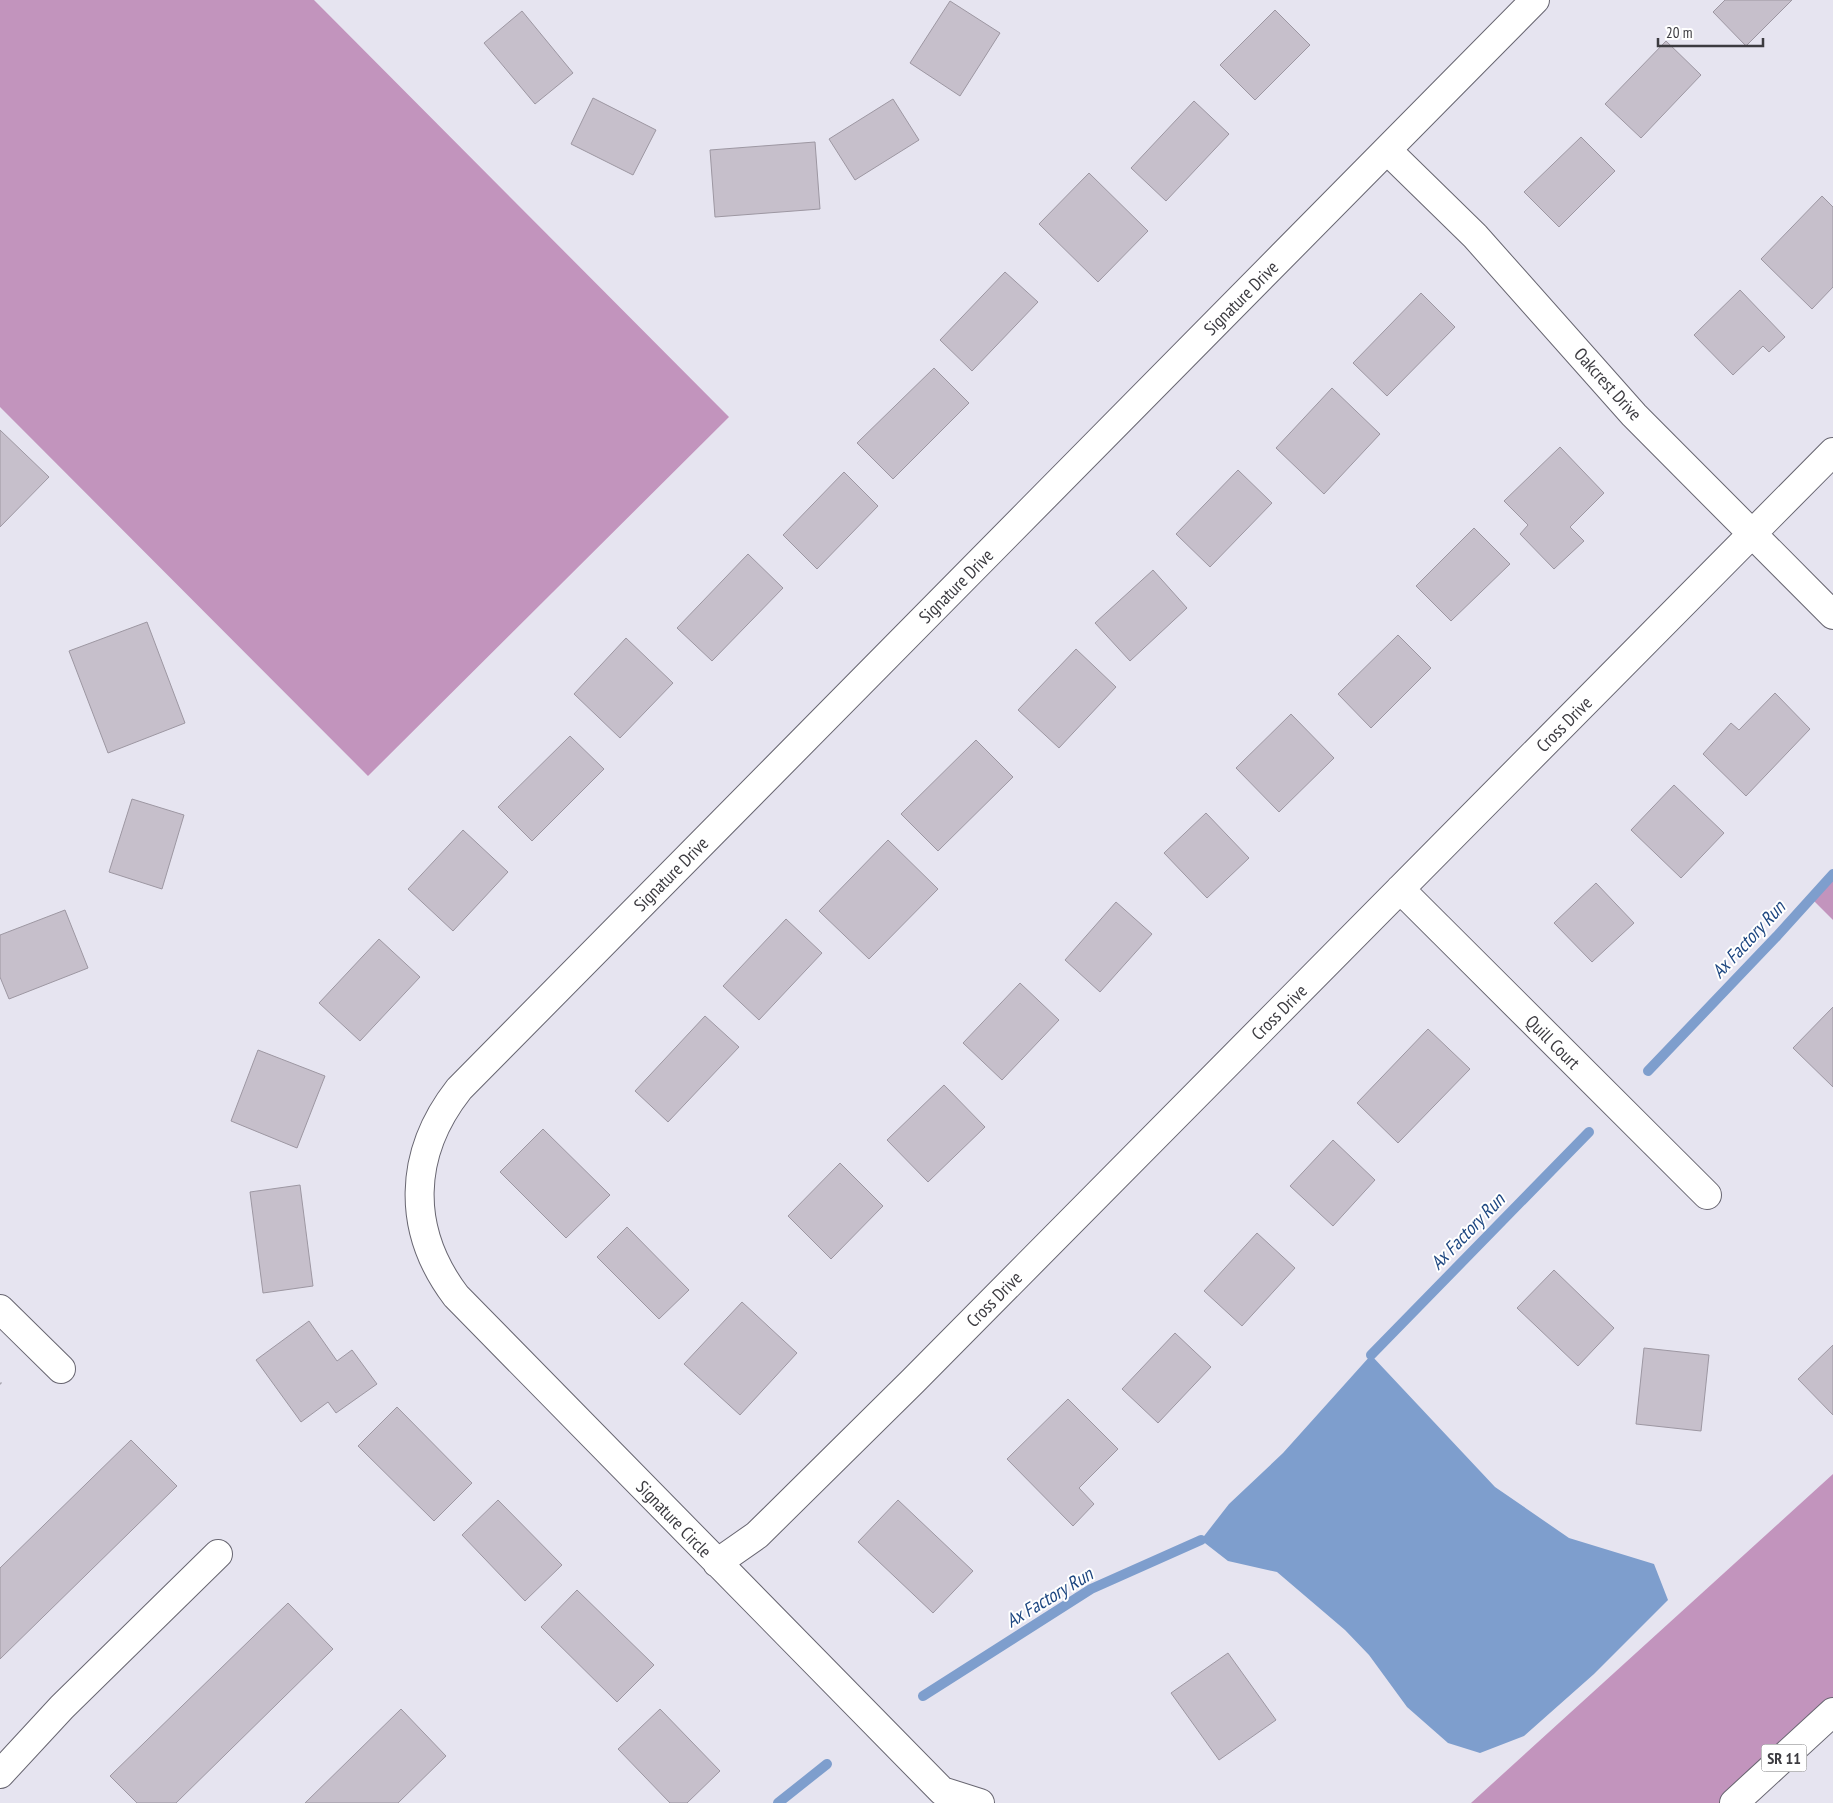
<svg xmlns="http://www.w3.org/2000/svg" width="1833" height="1803" font-family="'PT Sans Narrow',sans-serif">
  <rect width="100%" height="100%" fill="#e6e4f0"/>
  <path fill="#c294bd" d="M 0,0 L 314,0 L 729,417 L 368,776 L 0,407 Z
    M 1833,874 L 1833,920 L 1811,898 Z
    M 1833,1474 L 1833,1712 L 1734,1803 L 1471,1803 Z"/>
  <path fill="#7e9ecd" d="M 1371,1355 L 1495,1487 L 1569,1538 L 1654,1564 L 1668,1600 L 1594,1674 L 1524,1736 L 1480,1753 L 1448,1743 L 1407,1707 L 1369,1655 L 1345,1630 L 1277,1572 L 1228,1561 L 1201,1540 L 1229,1504 L 1283,1453 Z"/>
  <g fill="none" stroke-linecap="round" stroke-linejoin="round">
    <path stroke="#7e9ecd" stroke-width="10" d="M 1648,1071 L 1777,936 L 1833,874
      M 1371,1355 L 1589,1132
      M 923,1696 L 1091,1589 L 1201,1540
      M 778,1803 L 827,1764"/>
  </g>
  <path fill="#c6bfcb" stroke="#9d97a2" d="M 1725,0 L 1792,0 L 1746,46 L 1713,12 Z
    M 950,1 L 1000,33 L 960,96 L 910,63 Z
    M 1275,10 L 1310,45 L 1255,100 L 1220,65 Z
    M 522,11 L 573,73 L 535,104 L 484,43 Z
    M 1666,41 L 1701,75 L 1641,138 L 1605,104 Z
    M 593,98 L 656,130 L 633,175 L 571,144 Z
    M 893,99 L 919,140 L 855,180 L 829,139 Z
    M 1194,101 L 1229,134 L 1166,201 L 1131,168 Z
    M 1581,137 L 1615,171 L 1559,227 L 1524,192 Z
    M 815,142 L 820,209 L 715,217 L 710,150 Z
    M 1089,173 L 1148,231 L 1098,282 L 1039,224 Z
    M 1822,196 L 1833,207 L 1833,287 L 1812,309 L 1761,259 Z
    M 1005,272 L 1038,302 L 972,371 L 940,340 Z
    M 1740,290 L 1785,337 L 1769,352 L 1763,346 L 1733,375 L 1694,335 Z
    M 1421,293 L 1455,327 L 1387,396 L 1353,363 Z
    M 934,368 L 969,403 L 893,479 L 857,443 Z
    M 1332,388 L 1380,434 L 1324,494 L 1276,448 Z
    M 0,430 L 49,477 L 0,527 Z
    M 1560,447 L 1604,493 L 1570,527 L 1584,541 L 1554,569 L 1520,534 L 1528,525 L 1504,501 Z
    M 1238,470 L 1272,503 L 1210,567 L 1176,534 Z
    M 844,472 L 878,506 L 817,569 L 783,535 Z
    M 1474,528 L 1510,564 L 1451,621 L 1416,586 Z
    M 748,554 L 783,588 L 712,661 L 677,628 Z
    M 1153,570 L 1187,608 L 1130,661 L 1095,623 Z
    M 147,622 L 185,723 L 108,753 L 69,651 Z
    M 1398,635 L 1431,668 L 1371,728 L 1338,694 Z
    M 626,638 L 673,683 L 620,738 L 574,694 Z
    M 1076,649 L 1116,687 L 1059,748 L 1018,710 Z
    M 1775,693 L 1810,729 L 1746,796 L 1703,754 L 1731,723 L 1739,730 Z
    M 1291,714 L 1334,758 L 1279,812 L 1236,768 Z
    M 570,736 L 604,769 L 532,841 L 498,807 Z
    M 976,740 L 1013,777 L 938,851 L 901,814 Z
    M 1674,785 L 1724,833 L 1681,878 L 1631,830 Z
    M 132,799 L 184,815 L 162,889 L 109,872 Z
    M 1206,813 L 1249,858 L 1207,898 L 1164,853 Z
    M 463,830 L 508,872 L 453,931 L 408,889 Z
    M 888,840 L 938,889 L 869,959 L 819,911 Z
    M 1596,883 L 1634,923 L 1592,962 L 1554,923 Z
    M 1116,902 L 1152,934 L 1100,992 L 1065,960 Z
    M 65,910 L 88,968 L 9,999 L 0,977 L 0,935 Z
    M 786,919 L 822,953 L 759,1020 L 723,986 Z
    M 379,939 L 420,977 L 360,1041 L 319,1003 Z
    M 1020,983 L 1059,1020 L 1002,1080 L 963,1043 Z
    M 1833,1007 L 1833,1087 L 1793,1048 Z
    M 705,1016 L 739,1047 L 668,1122 L 635,1091 Z
    M 1428,1029 L 1470,1069 L 1398,1143 L 1357,1103 Z
    M 258,1050 L 325,1076 L 297,1148 L 231,1121 Z
    M 944,1085 L 985,1127 L 928,1182 L 887,1140 Z
    M 543,1129 L 610,1195 L 566,1238 L 500,1172 Z
    M 1333,1140 L 1375,1180 L 1333,1226 L 1290,1186 Z
    M 840,1163 L 883,1206 L 831,1259 L 788,1216 Z
    M 300,1185 L 313,1286 L 263,1293 L 250,1192 Z
    M 627,1227 L 689,1290 L 659,1319 L 597,1257 Z
    M 1257,1233 L 1295,1268 L 1242,1326 L 1204,1291 Z
    M 1554,1270 L 1614,1328 L 1578,1366 L 1517,1308 Z
    M 742,1302 L 797,1353 L 740,1415 L 684,1364 Z
    M 309,1321 L 337,1361 L 352,1350 L 377,1384 L 336,1413 L 328,1402 L 301,1422 L 256,1360 Z
    M 1175,1333 L 1211,1367 L 1158,1423 L 1122,1389 Z
    M 1833,1345 L 1833,1415 L 1798,1379 Z
    M 1644,1348 L 1709,1355 L 1701,1431 L 1636,1424 Z
    M 1068,1399 L 1118,1449 L 1079,1488 L 1094,1504 L 1073,1526 L 1007,1459 Z
    M 397,1407 L 472,1483 L 434,1521 L 358,1446 Z
    M 131,1440 L 177,1486 L 0,1659 L 0,1568 Z
    M 498,1500 L 562,1565 L 525,1601 L 462,1535 Z
    M 898,1500 L 973,1571 L 933,1613 L 858,1542 Z
    M 577,1590 L 654,1665 L 617,1702 L 541,1627 Z
    M 288,1603 L 333,1649 L 176,1803 L 137,1803 L 110,1776 Z
    M 1228,1653 L 1276,1720 L 1219,1760 L 1171,1693 Z
    M 401,1709 L 446,1756 L 398,1803 L 305,1803 Z
    M 660,1709 L 720,1771 L 687,1803 L 670,1803 L 618,1749 Z"/>
  <g fill="none" stroke-linecap="round" stroke-linejoin="round">
    <defs>
      <path id="minor" d="M 1387,150 L 1475,236 L 1634,415 L 1833,615
        M 1400,889 L 1707,1195
        M 0,1309 L 61,1369
        M 717,1563 L 757,1535 L 913,1381 L 1833,452
        M 0,1774 L 62,1707 L 218,1554
        M 980,1803 L 942,1791 L 456,1296 C 406,1230 408,1154 459,1089 L 1535,0"/>
      <path id="highway" d="M 1734,1803 L 1833,1712"/>
    </defs>
    <use href="#minor" stroke="#676570" stroke-width="30"/>
    <use href="#highway" stroke="#676570" stroke-width="30"/>
    <path stroke="#a8a6af" stroke-width="3" stroke-dasharray="4 4" stroke-linecap="butt" d="M 0,1383 L 1,1384"/>
    <use href="#minor" stroke="#fff" stroke-width="28"/>
    <use href="#highway" stroke="#fff" stroke-width="28"/>
  </g>
  <g text-anchor="middle" dominant-baseline="central" stroke-width="4" stroke-linejoin="round" paint-order="stroke">
    <rect fill="#fff" stroke="#767679" stroke-width="1" x="1761.5" y="1744.5" width="45" height="27" rx="4"/>
    <g font-size="16" font-weight="bold" fill="#3c3b40">
      <text x="1784" y="1758">SR 11</text>
    </g>
    <g font-size="18" fill="#3c3b40" stroke="#fff">
      <text transform="translate(1241 298) rotate(-45)">Signature Drive</text>
      <text transform="translate(1608 384) rotate(48)">Oakcrest Drive</text>
      <text transform="translate(956 586) rotate(-45)">Signature Drive</text>
      <text transform="translate(1564 724) rotate(-45)">Cross Drive</text>
      <text transform="translate(671 874) rotate(-45)">Signature Drive</text>
      <text transform="translate(1279 1012) rotate(-45)">Cross Drive</text>
      <text transform="translate(1553 1042) rotate(45)">Quill Court</text>
      <text transform="translate(994 1299) rotate(-45)">Cross Drive</text>
      <text transform="translate(674 1519) rotate(46)">Signature Circle</text>
    </g>
    <g font-size="19" font-style="italic" fill="#1e4781" stroke="#fff">
      <text transform="translate(1748 939) rotate(-47)">Ax Factory Run</text>
      <text transform="translate(1467 1231) rotate(-46)">Ax Factory Run</text>
      <text transform="translate(1049 1597) rotate(-31)">Ax Factory Run</text>
    </g>
  </g>
  <path d="M1658 38v8h105v-8" fill="none" stroke="#3c3b40" stroke-width="2.5"/>
  <text x="1666" y="38" font-size="15" fill="#3c3b40" stroke="#ffffff" stroke-width="4" paint-order="stroke">20 m</text>
</svg>
